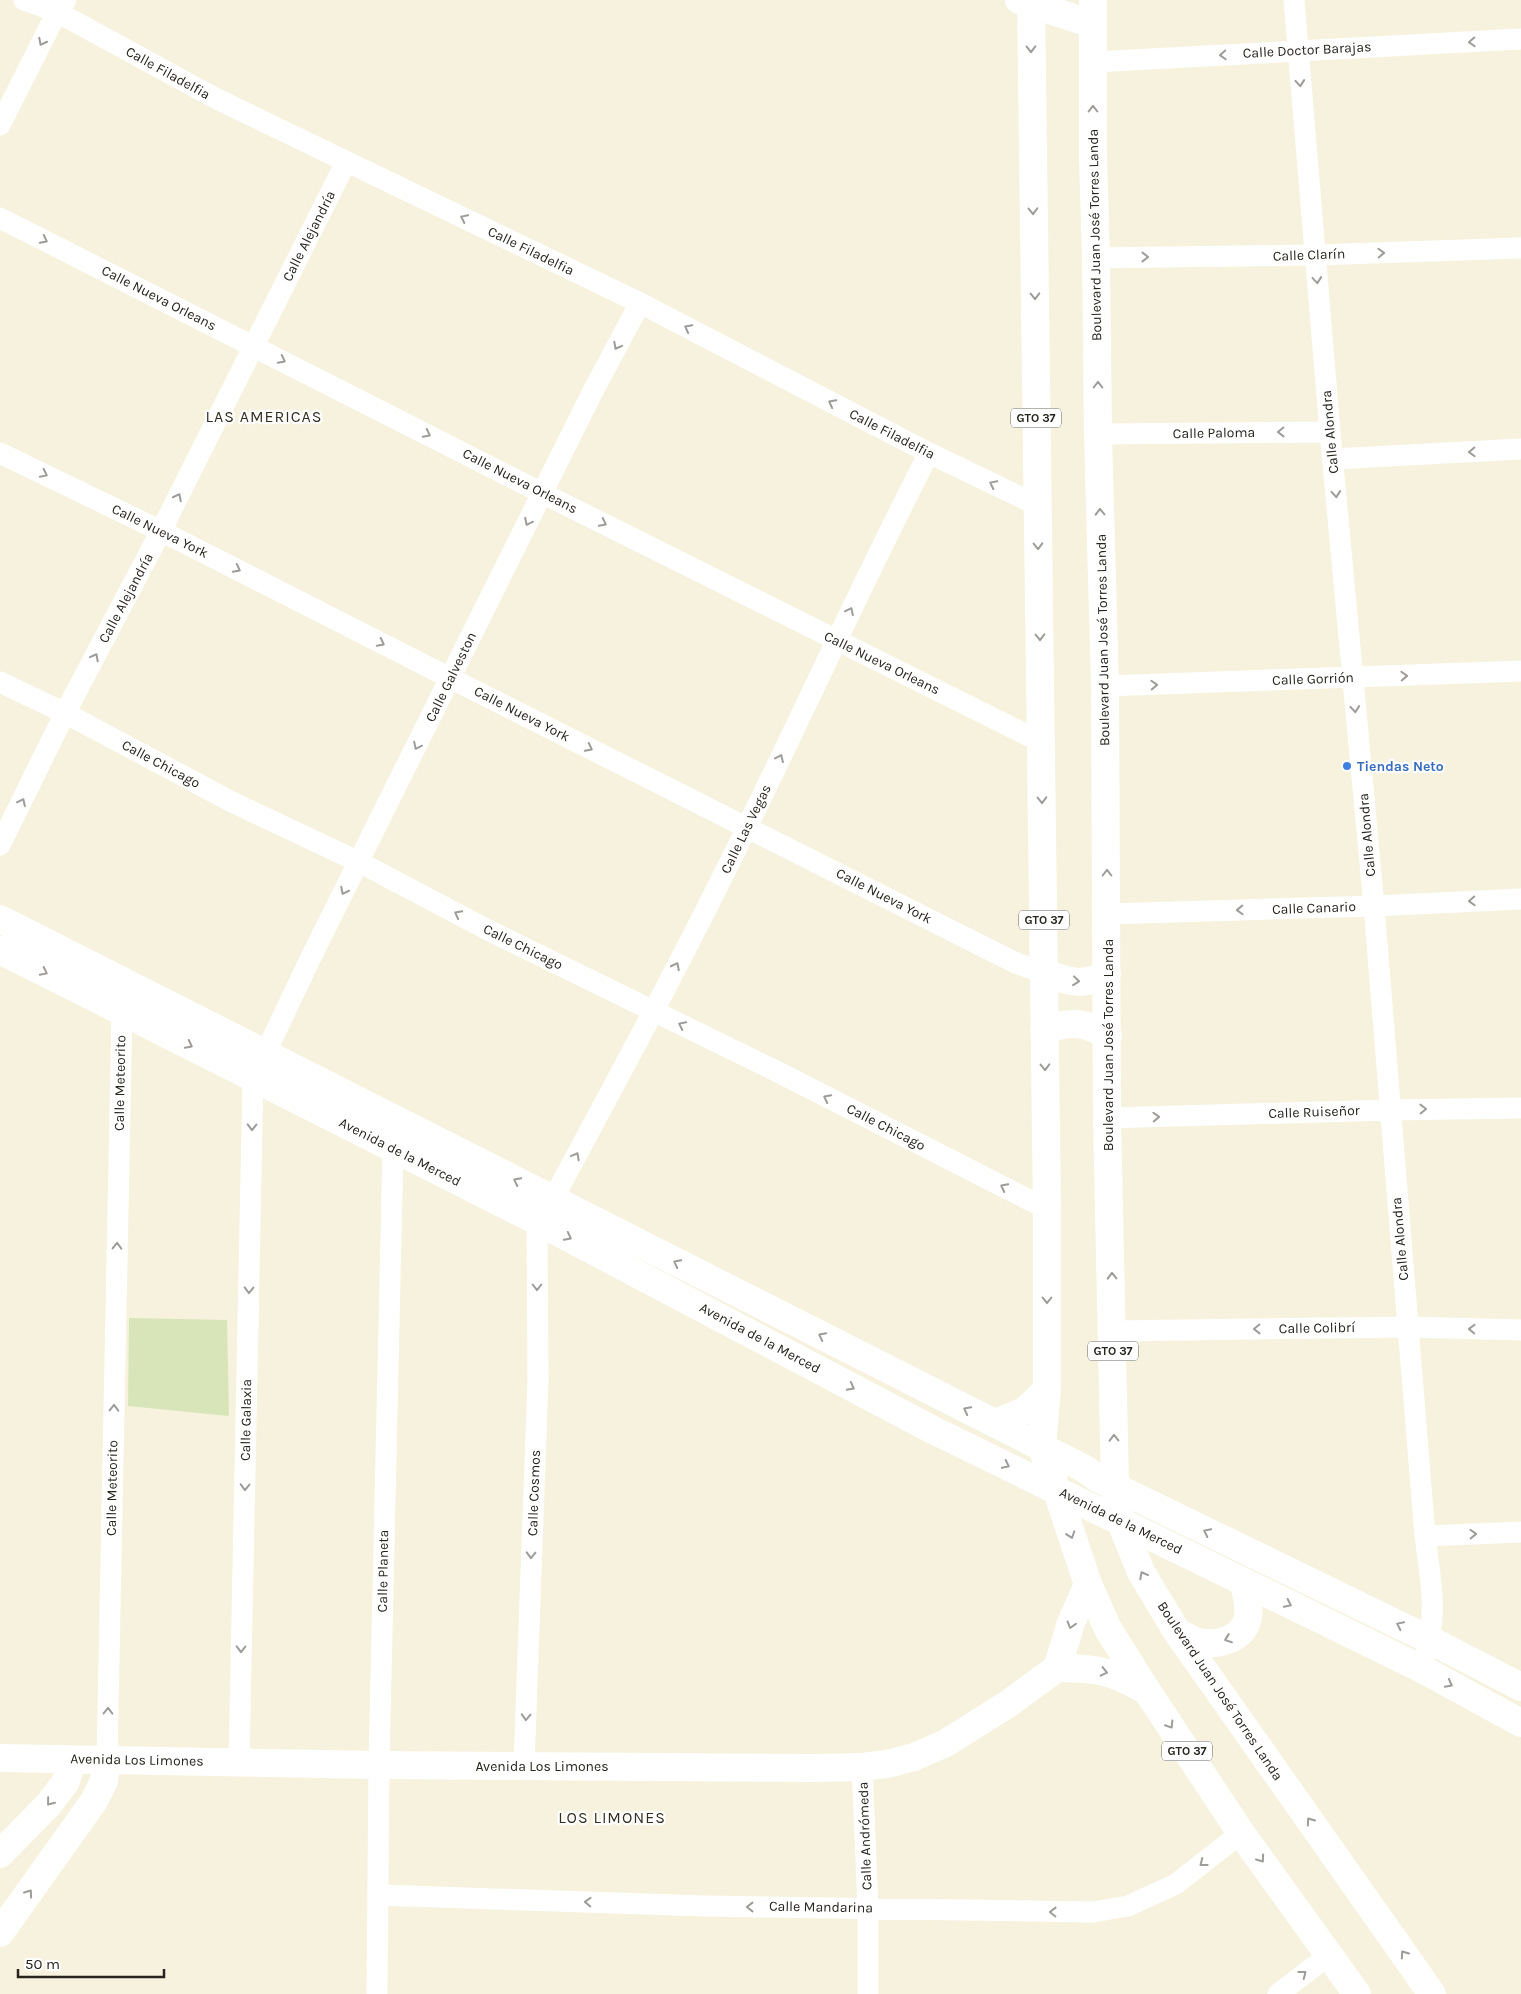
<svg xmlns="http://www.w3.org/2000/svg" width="1521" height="1994" font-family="Karla,sans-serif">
  <rect width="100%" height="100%" fill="#f7f2de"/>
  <path fill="#d8e5b9" d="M 129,1318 L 227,1320 L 229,1416 L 128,1406 Z"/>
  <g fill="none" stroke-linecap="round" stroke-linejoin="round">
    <path stroke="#fff" stroke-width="21" d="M 24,0 L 57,12 L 215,98 L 640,303 L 929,453 L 1037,505
      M 1294,0 L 1330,432 L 1374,906 L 1425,1536 C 1430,1575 1438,1614 1426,1653
      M 1094,62 L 1521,39
      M 0,125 L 57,12 L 66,0
      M 0,218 L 542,493 L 1041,742
      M 1096,258 L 1315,255 L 1521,248
      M 1098,434 L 1330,432
      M 0,453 L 161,531 L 450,678 L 984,947 L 1016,963 L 1044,973
      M 1333,459 L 1521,449
      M 0,682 L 65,713 L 232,802 L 359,862 L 488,930 L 778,1072 L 1047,1209
      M 1105,686 L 1521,671
      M 0,845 L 65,713 L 161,531 L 346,162
      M 1107,914 L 1374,906 L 1521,899
      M 266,1052 L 311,957 L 592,393 L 640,303
      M 1107,1118 L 1390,1110 L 1521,1108
      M 553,1199 C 619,1076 686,953 747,827 C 808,703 865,577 929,453
      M 1113,1331 L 1407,1327 L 1521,1330
      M 1425,1536 L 1521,1532
      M 107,1759 L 122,1011
      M 239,1762 L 253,1078
      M 524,1765 L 538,1380 L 537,1221
      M 862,1767 L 868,1907 L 868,1994
      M 378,1895 L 705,1906 L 1093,1912 L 1128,1906 L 1176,1884 L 1241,1833
      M 377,1994 L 379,1765 L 393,1148
      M 1278,1994 L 1329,1955"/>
    <path stroke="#fff" stroke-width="28" d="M 1019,0 L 1092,24
      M 0,919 L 1085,1469 L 1099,1479 L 1430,1640 L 1521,1687
      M 0,950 L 537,1221 L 931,1429 L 1422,1669 L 1521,1723
      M 1057,1668 C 1097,1668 1112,1671 1147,1691
      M 0,1758 L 379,1765 L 815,1768 L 862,1767 L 887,1764 L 914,1757 L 946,1743 L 1008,1704 L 1057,1668 L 1071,1623 L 1088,1584
      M 0,1854 L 49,1804 L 65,1783 L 73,1760
      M 0,1933 L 94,1801 L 104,1781 L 107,1759"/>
    <path stroke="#fff" stroke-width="28" d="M 1031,0 L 1047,1209 L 1047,1389 L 1042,1447 L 1088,1584 L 1108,1629 L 1147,1691 L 1241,1833 L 1357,1994
      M 1093,0 L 1093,158 L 1096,258 L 1098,434 L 1105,686 L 1107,1118 L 1115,1487 L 1120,1520 L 1141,1572 L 1177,1632 L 1432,1994
      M 1044,973 C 1071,982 1081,987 1107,974
      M 1044,1030 C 1071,1021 1084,1021 1108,1036
      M 994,1423 C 1023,1413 1026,1412 1047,1389
      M 1177,1632 C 1184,1635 1191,1640 1198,1642 C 1216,1646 1241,1640 1247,1621 C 1251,1609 1246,1594 1244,1583"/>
  </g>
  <defs><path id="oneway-chevron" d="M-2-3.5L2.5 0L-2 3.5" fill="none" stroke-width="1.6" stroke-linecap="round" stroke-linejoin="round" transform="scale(1.25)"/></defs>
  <g stroke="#9d9c99">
    <use href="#oneway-chevron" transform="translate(42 42) rotate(117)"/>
    <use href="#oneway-chevron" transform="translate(1472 42) rotate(177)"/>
    <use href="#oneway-chevron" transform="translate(1031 49) rotate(89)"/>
    <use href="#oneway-chevron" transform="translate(1223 55) rotate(177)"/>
    <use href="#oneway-chevron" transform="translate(1300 83) rotate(85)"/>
    <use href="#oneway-chevron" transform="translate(1093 109) rotate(-90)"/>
    <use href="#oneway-chevron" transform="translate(1033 211) rotate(89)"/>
    <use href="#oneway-chevron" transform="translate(464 218) rotate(-154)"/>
    <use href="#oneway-chevron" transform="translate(44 240) rotate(27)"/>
    <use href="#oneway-chevron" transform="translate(1381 253) rotate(-2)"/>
    <use href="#oneway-chevron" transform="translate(1145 257)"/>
    <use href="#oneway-chevron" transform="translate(1317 280) rotate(85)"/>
    <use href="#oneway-chevron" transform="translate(1035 296) rotate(89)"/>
    <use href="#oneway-chevron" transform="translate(688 328) rotate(-152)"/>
    <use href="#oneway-chevron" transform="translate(617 346) rotate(118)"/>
    <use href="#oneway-chevron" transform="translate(282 360) rotate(27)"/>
    <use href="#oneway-chevron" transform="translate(1098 385) rotate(-90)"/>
    <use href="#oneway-chevron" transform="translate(832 403) rotate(-152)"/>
    <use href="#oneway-chevron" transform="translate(1281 432) rotate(179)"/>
    <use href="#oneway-chevron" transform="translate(427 434) rotate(27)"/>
    <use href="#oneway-chevron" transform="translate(1472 452) rotate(177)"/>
    <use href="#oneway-chevron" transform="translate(44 474) rotate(26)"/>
    <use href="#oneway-chevron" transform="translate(993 484) rotate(-154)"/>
    <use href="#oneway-chevron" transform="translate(1336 494) rotate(85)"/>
    <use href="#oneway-chevron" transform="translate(178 497) rotate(-63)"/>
    <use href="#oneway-chevron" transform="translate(1100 512) rotate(-92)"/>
    <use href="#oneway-chevron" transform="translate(528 522) rotate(116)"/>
    <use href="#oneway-chevron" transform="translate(603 523) rotate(27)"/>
    <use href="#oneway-chevron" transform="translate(1038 546) rotate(89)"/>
    <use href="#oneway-chevron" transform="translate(237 569) rotate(27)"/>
    <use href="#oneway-chevron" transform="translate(850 611) rotate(-64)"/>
    <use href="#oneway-chevron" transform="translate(1040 637) rotate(89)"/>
    <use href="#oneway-chevron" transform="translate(381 643) rotate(27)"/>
    <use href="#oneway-chevron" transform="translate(95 657) rotate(-62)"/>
    <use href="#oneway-chevron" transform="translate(1404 676) rotate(-2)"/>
    <use href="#oneway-chevron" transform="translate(1154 685) rotate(-2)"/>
    <use href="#oneway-chevron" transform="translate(1355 709) rotate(85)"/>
    <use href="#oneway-chevron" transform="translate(417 746) rotate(116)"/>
    <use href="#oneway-chevron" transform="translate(589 748) rotate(27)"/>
    <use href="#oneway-chevron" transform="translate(780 758) rotate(-65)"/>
    <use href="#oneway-chevron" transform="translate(1042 800) rotate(89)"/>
    <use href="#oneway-chevron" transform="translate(22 802) rotate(-64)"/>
    <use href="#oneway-chevron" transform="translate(1107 873) rotate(-90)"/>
    <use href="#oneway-chevron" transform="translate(344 891) rotate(117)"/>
    <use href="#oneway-chevron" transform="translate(1472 901) rotate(177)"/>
    <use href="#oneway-chevron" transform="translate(1240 910) rotate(178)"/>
    <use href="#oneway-chevron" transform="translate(458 914) rotate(-152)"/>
    <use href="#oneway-chevron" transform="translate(676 966) rotate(-63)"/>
    <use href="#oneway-chevron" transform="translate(44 972) rotate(26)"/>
    <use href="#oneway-chevron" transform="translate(1076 981) rotate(6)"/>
    <use href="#oneway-chevron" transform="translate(682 1025) rotate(-154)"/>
    <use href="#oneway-chevron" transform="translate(189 1045) rotate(27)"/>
    <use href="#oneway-chevron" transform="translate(1045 1067) rotate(89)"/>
    <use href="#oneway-chevron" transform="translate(827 1098) rotate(-153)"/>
    <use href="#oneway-chevron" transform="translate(1423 1109) rotate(-1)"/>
    <use href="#oneway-chevron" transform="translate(1156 1117) rotate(-2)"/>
    <use href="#oneway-chevron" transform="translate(252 1127) rotate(91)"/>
    <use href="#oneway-chevron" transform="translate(576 1156) rotate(-62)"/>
    <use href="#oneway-chevron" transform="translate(517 1181) rotate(-153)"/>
    <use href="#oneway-chevron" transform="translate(1004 1187) rotate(-153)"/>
    <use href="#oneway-chevron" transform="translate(568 1237) rotate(28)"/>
    <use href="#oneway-chevron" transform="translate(117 1246) rotate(-89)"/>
    <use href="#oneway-chevron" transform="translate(677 1263) rotate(-153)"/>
    <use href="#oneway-chevron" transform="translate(1112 1276) rotate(-91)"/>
    <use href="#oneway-chevron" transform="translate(537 1287) rotate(90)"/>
    <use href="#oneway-chevron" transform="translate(249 1290) rotate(91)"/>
    <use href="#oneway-chevron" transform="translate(1047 1300) rotate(90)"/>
    <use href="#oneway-chevron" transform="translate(1257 1329) rotate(179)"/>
    <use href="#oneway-chevron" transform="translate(1472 1329) rotate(-178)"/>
    <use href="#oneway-chevron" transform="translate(822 1336) rotate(-153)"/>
    <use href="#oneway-chevron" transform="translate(851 1387) rotate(28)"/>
    <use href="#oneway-chevron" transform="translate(114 1408) rotate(-89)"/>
    <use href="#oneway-chevron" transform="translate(967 1410) rotate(-153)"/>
    <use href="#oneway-chevron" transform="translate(1114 1438) rotate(-91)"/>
    <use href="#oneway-chevron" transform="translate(1006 1465) rotate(26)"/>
    <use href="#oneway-chevron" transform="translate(245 1487) rotate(91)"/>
    <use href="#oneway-chevron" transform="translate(1207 1532) rotate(-154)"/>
    <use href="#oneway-chevron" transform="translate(1473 1534) rotate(-2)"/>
    <use href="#oneway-chevron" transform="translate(1071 1535) rotate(71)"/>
    <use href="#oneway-chevron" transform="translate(531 1555) rotate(92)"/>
    <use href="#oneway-chevron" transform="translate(1143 1575) rotate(-118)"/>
    <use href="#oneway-chevron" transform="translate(1288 1604) rotate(26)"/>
    <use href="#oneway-chevron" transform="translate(1071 1625) rotate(107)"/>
    <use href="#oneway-chevron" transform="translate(1400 1625) rotate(-154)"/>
    <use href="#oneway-chevron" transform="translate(1228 1639) rotate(159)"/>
    <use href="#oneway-chevron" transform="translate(241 1649) rotate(91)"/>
    <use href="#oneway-chevron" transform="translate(1104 1672) rotate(13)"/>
    <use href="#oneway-chevron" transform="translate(1449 1684) rotate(28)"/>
    <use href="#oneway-chevron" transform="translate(108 1711) rotate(-89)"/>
    <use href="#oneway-chevron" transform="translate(526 1717) rotate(92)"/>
    <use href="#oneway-chevron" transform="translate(1170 1725) rotate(57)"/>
    <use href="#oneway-chevron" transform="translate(50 1802) rotate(129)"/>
    <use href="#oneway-chevron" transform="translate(1310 1821) rotate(-125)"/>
    <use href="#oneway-chevron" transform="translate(1261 1859) rotate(54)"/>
    <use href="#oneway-chevron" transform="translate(1203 1863) rotate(142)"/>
    <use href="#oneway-chevron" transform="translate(29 1893) rotate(-54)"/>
    <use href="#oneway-chevron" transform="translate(588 1902) rotate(-178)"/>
    <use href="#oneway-chevron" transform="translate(750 1907) rotate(-180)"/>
    <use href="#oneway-chevron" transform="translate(1053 1912) rotate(-179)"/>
    <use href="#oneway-chevron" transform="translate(1404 1954) rotate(-125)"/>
    <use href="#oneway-chevron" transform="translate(1303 1974) rotate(-38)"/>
  </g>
  <circle fill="#3f7fe0" stroke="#fff" stroke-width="2" cx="1347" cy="766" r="5"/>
  <g text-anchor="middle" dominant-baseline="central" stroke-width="4.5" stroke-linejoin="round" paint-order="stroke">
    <g fill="#fff" stroke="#676661" stroke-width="1">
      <rect x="1011" y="408.5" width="50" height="19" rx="4"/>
      <rect x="1019" y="910.5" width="50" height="19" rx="4"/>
      <rect x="1088" y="1341.5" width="50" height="19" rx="4"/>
      <rect x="1162" y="1741.5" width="50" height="19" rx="4"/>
    </g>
    <g font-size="12" font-weight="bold" fill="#26241d">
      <text x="1036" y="418">GTO 37</text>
      <text x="1044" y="920">GTO 37</text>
      <text x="1113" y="1351">GTO 37</text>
      <text x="1187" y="1751">GTO 37</text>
    </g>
    <g font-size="14" fill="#26241d" stroke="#fff">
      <text transform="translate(1307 50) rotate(-3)">Calle Doctor Barajas</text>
      <text transform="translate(168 73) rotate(29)">Calle Filadelfia</text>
      <text transform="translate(1095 235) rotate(-91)">Boulevard Juan José Torres Landa</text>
      <text transform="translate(309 236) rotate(-63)">Calle Alejandría</text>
      <text transform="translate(531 251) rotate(26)">Calle Filadelfia</text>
      <text transform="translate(1309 255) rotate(-2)">Calle Clarín</text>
      <text transform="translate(159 298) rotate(27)">Calle Nueva Orleans</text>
      <text transform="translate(1330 432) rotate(-95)">Calle Alondra</text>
      <text transform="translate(1214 433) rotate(-1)">Calle Paloma</text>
      <text transform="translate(892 434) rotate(27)">Calle Filadelfia</text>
      <text transform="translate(520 481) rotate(27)">Calle Nueva Orleans</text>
      <text transform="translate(160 531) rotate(26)">Calle Nueva York</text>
      <text transform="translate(126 598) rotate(-62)">Calle Alejandría</text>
      <text transform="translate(1103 640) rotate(-91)">Boulevard Juan José Torres Landa</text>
      <text transform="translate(882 663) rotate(26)">Calle Nueva Orleans</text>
      <text transform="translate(451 677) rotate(-64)">Calle Galveston</text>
      <text transform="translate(1313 679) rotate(-2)">Calle Gorrión</text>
      <text transform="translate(522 714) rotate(27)">Calle Nueva York</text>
      <text transform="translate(161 764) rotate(28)">Calle Chicago</text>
      <text transform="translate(746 829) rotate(-64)">Calle Las Vegas</text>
      <text transform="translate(1367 835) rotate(-95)">Calle Alondra</text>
      <text transform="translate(884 896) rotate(27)">Calle Nueva York</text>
      <text transform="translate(1314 908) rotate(-2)">Calle Canario</text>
      <text transform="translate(523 947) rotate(26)">Calle Chicago</text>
      <text transform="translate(1108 1045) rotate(-90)">Boulevard Juan José Torres Landa</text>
      <text transform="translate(120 1083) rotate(-89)">Calle Meteorito</text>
      <text transform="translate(1314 1112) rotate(-2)">Calle Ruiseñor</text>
      <text transform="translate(886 1127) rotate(27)">Calle Chicago</text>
      <text transform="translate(400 1152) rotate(27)">Avenida de la Merced</text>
      <text transform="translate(1400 1239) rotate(-95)">Calle Alondra</text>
      <text transform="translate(1317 1328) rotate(-1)">Calle Colibrí</text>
      <text transform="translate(760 1338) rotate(28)">Avenida de la Merced</text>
      <text transform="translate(246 1420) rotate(-89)">Calle Galaxia</text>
      <text transform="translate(112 1488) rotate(-89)">Calle Meteorito</text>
      <text transform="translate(534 1493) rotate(-88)">Calle Cosmos</text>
      <text transform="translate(1121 1521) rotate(26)">Avenida de la Merced</text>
      <text transform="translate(383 1571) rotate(-89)">Calle Planeta</text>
      <text transform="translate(1220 1691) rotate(56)">Boulevard Juan José Torres Landa</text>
      <text transform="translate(137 1760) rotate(1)">Avenida Los Limones</text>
      <text x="542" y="1766">Avenida Los Limones</text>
      <text transform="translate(865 1836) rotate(-92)">Calle Andrómeda</text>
      <text transform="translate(821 1907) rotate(1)">Calle Mandarina</text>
    </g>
    <g font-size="14" font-weight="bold" fill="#366cbe" stroke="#fff" text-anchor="start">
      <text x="1357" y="766">Tiendas Neto</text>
    </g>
    <g font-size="16" letter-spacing="1" fill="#332e1f" stroke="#fff">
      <text x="264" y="416">LAS AMERICAS</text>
      <text x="612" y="1817">LOS LIMONES</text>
    </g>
  </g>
  <path d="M18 1969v8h146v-8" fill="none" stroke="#26241d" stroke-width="2.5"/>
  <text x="25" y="1969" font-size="15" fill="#26241d" stroke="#ffffff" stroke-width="4" paint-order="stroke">50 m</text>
</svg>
